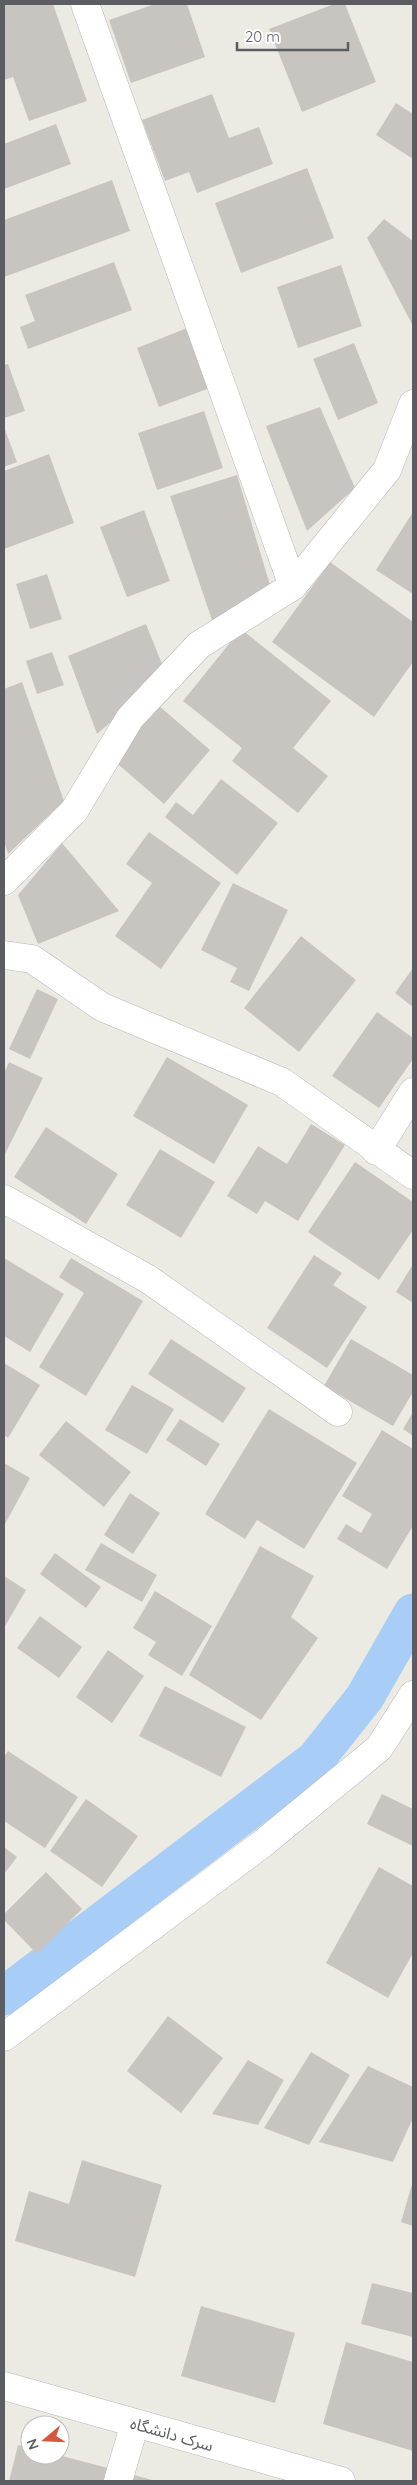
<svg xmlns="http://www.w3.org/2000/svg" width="417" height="2485" font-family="Quicksand,'Noto Sans Arabic',sans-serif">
  <rect width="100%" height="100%" fill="#ecebe3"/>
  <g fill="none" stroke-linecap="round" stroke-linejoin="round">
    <path stroke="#a8cef7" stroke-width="39" d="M 4,1996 L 315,1760 L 365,1697 L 413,1613"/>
  </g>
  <path fill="#c8c5c0" d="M 4,4 L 53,4 L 87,101 L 29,121 L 13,77 L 4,80 Z
    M 155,4 L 187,4 L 205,57 L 131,83 L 109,20 Z
    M 334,4 L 345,4 L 376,82 L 302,112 L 269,29 Z
    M 212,94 L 229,138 L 259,127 L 273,164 L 197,193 L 189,172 L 165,181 L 142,120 Z
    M 396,103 L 413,114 L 413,159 L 376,135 Z
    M 56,124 L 71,164 L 4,189 L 4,144 Z
    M 307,168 L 334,238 L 241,273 L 215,203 Z
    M 112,180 L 130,231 L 4,277 L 4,220 Z
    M 384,219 L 413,241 L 413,326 L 367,238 Z
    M 114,262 L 132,310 L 28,349 L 20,327 L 35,321 L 25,295 Z
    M 341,265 L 362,326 L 298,348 L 277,287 Z
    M 192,326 L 215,386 L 159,407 L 137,348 Z
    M 354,343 L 378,403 L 338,420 L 313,359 Z
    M 8,364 L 25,411 L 4,418 L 4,365 Z
    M 320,407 L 355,488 L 307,531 L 266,426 Z
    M 204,411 L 223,468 L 157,490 L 138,433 Z
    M 4,427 L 17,462 L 4,467 Z
    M 49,454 L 74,523 L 4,549 L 4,471 Z
    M 237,475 L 270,585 L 215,629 L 170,496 Z
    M 144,510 L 170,581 L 127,597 L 100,527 Z
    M 413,512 L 413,594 L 376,570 Z
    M 330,562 L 413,622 L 413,662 L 374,717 L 272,642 Z
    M 47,574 L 62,619 L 30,629 L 16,584 Z
    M 146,624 L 166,674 L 97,734 L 68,656 Z
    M 241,629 L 331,701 L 293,748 L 328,776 L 298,813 L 232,761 L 242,748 L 183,701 Z
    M 52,652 L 64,685 L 37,694 L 26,661 Z
    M 22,682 L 64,801 L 8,854 L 4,841 L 4,689 Z
    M 158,705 L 210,750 L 164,804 L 112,759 Z
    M 221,779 L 278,823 L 237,875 L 165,817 L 176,802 L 193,815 Z
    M 149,832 L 221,883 L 161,969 L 115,936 L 152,883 L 126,864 Z
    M 62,843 L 119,911 L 38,944 L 18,895 Z
    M 233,883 L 288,910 L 249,991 L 230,982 L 237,968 L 201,950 Z
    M 301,936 L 356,980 L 299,1052 L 244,1008 Z
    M 413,968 L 413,1007 L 395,993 Z
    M 37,989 L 58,999 L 30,1059 L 9,1049 Z
    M 377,1012 L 413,1038 L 413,1059 L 379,1108 L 332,1076 Z
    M 167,1057 L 248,1105 L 214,1164 L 133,1116 Z
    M 9,1062 L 43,1078 L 4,1156 L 4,1073 Z
    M 311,1124 L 345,1145 L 298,1221 L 265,1201 L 257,1214 L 227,1196 L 258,1146 L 287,1164 Z
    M 46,1127 L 118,1174 L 86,1224 L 14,1177 Z
    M 160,1149 L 215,1182 L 181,1238 L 126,1205 Z
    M 355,1162 L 413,1202 L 413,1230 L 379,1280 L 308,1232 Z
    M 314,1255 L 342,1273 L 333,1285 L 367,1307 L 327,1368 L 267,1328 Z
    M 4,1258 L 64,1294 L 30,1352 L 4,1336 Z
    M 71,1258 L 143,1301 L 86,1396 L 39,1367 L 84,1293 L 59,1277 Z
    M 413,1264 L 413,1303 L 396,1292 Z
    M 171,1339 L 246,1388 L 223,1423 L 148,1374 Z
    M 351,1339 L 413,1375 L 413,1392 L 393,1426 L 324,1386 Z
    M 4,1363 L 40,1385 L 8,1438 L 4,1435 Z
    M 132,1385 L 174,1409 L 147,1454 L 105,1430 Z
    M 269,1409 L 357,1463 L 304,1549 L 257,1520 L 245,1539 L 205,1514 Z
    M 413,1412 L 413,1436 L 403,1429 Z
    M 180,1419 L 220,1444 L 206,1466 L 166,1440 Z
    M 66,1421 L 131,1472 L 104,1507 L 39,1455 Z
    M 382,1430 L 413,1449 L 413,1526 L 387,1569 L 337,1539 L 346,1524 L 361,1533 L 372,1514 L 342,1496 Z
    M 4,1463 L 30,1478 L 4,1526 Z
    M 130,1493 L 160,1513 L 133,1554 L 104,1535 Z
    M 101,1543 L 157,1575 L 142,1602 L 85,1570 Z
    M 260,1546 L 314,1576 L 291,1617 L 318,1638 L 261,1720 L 189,1675 Z
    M 55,1553 L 101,1587 L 86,1608 L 40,1574 Z
    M 4,1576 L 26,1590 L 4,1628 Z
    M 155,1591 L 212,1626 L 182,1676 L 148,1655 L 156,1642 L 133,1628 Z
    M 40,1616 L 82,1647 L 59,1678 L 17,1648 Z
    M 108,1650 L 144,1676 L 112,1723 L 76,1697 Z
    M 165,1686 L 246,1727 L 221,1777 L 139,1736 Z
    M 8,1751 L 78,1797 L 45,1848 L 4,1821 L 4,1757 Z
    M 382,1794 L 413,1809 L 413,1846 L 367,1824 Z
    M 86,1799 L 138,1836 L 102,1887 L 50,1851 Z
    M 4,1847 L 17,1857 L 4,1874 Z
    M 379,1867 L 413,1886 L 413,1953 L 388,1998 L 326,1963 Z
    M 46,1872 L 82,1909 L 37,1954 L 4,1920 L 4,1914 Z
    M 168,2016 L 223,2058 L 181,2113 L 127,2071 Z
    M 311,2052 L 350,2075 L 309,2145 L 264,2128 Z
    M 248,2060 L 284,2080 L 258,2125 L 212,2114 Z
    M 368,2066 L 413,2087 L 413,2118 L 393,2162 L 319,2142 Z
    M 82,2160 L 162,2185 L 135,2277 L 15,2241 L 29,2191 L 69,2204 Z
    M 412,2184 L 413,2184 L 413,2226 L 401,2222 Z
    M 372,2283 L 413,2293 L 413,2337 L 361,2324 Z
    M 201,2306 L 295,2333 L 275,2403 L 181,2376 Z
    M 346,2342 L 413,2362 L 413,2451 L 323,2424 Z
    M 18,2445 L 30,2448 L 30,2455 L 58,2455 L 108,2468 L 105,2481 L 9,2481 Z
    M 126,2473 L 156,2481 L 124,2481 Z"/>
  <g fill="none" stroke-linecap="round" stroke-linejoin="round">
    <defs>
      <path id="minor" d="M 85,4 L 293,586
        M 4,881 L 74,811 L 130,718 L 199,645 L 293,586 L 387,470 L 413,404
        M 4,955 L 32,959 L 102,1007 L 282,1082 L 413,1175
        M 376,1151 L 413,1092
        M 4,1199 L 148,1279 L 338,1412
        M 4,2037 L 262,1844 L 379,1748 L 413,1695
        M 4,2386 L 341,2481
        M 118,2481 L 135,2423"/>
    </defs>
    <use href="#minor" stroke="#b5b7bc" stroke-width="29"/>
    <use href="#minor" stroke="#fff" stroke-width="28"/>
  </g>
  <g text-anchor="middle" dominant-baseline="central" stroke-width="4.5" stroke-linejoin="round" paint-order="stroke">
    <g font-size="16" fill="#5b5d62" stroke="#fff">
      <text transform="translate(172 2434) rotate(16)">سرک دانشگاه</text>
    </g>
  </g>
  <rect width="417" height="2485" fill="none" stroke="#5b5d62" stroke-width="10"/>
  <g transform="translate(45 2440) rotate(251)"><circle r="24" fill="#ffffff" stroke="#bdbec0"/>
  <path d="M0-4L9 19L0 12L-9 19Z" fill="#d8563d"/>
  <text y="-8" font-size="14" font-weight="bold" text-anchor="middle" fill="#5b5d62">N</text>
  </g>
  <path d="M237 42v8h111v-8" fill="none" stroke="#5b5d62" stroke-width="2.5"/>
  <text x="245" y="42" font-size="15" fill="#5b5d62" stroke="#ffffff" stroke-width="4" paint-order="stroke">20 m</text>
</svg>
